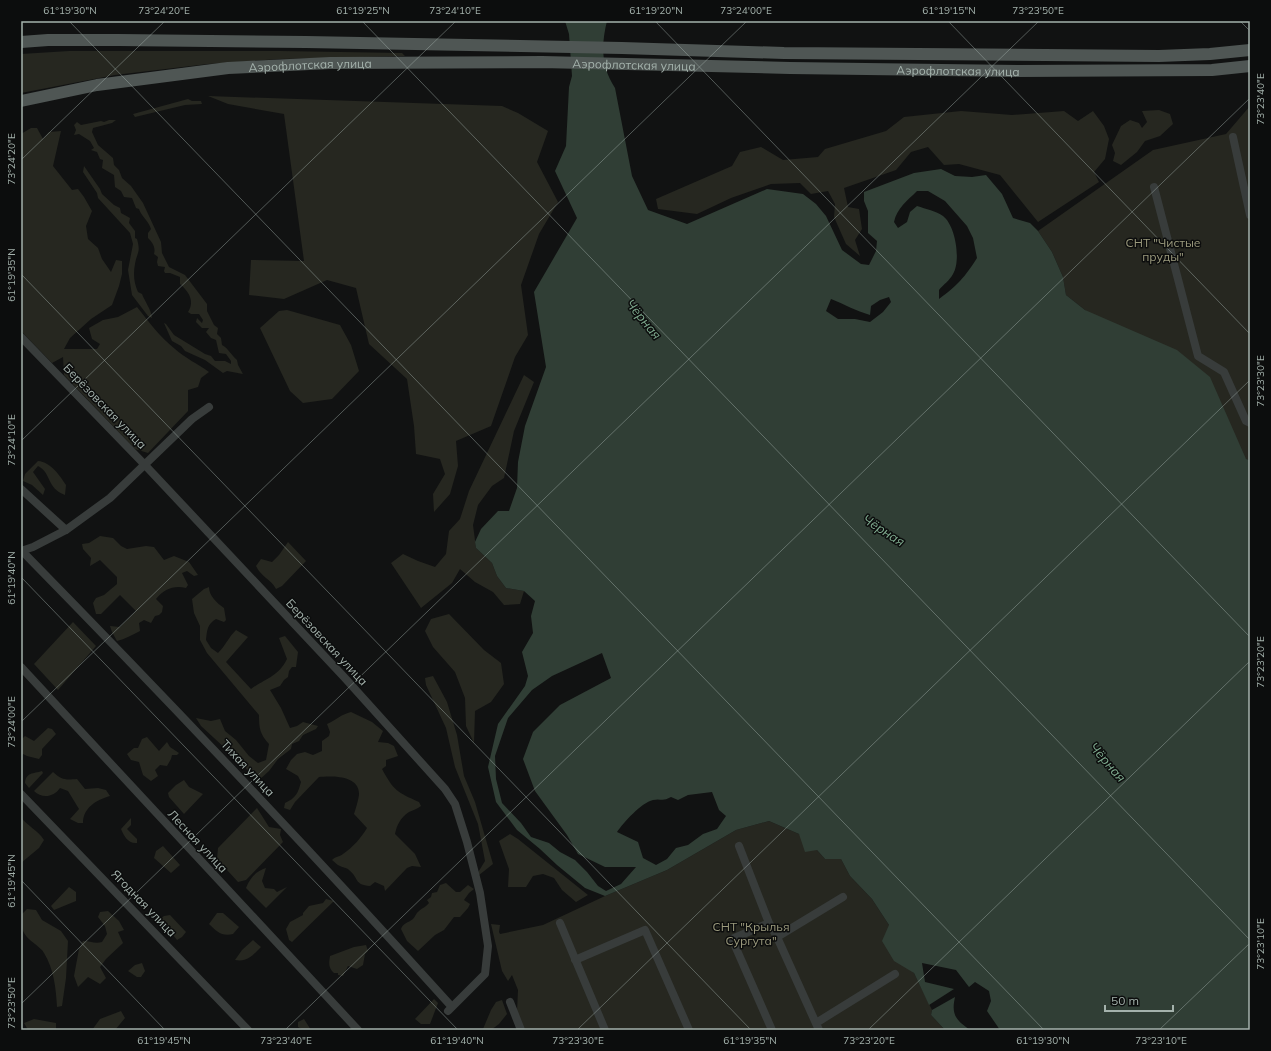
<svg xmlns="http://www.w3.org/2000/svg" width="1271" height="1051" font-family="Mulish,sans-serif">
  <rect width="100%" height="100%" fill="#111212"/>
  <path fill="#262720" d="M 69,51 L 281,51 L 402,53 L 405,56 L 280,59 L 208,64 L 115,75 L 21,93 L 21,54 Z
    M 208,96 L 502,106 L 518,113 L 548,131 L 537,162 L 558,202 L 539,234 L 521,285 L 528,335 L 515,357 L 491,426 L 456,441 L 458,466 L 450,494 L 434,512 L 433,494 L 445,474 L 440,459 L 416,454 L 414,426 L 407,379 L 369,344 L 356,288 L 327,280 L 284,299 L 249,295 L 251,260 L 304,261 L 284,114 L 228,104 Z
    M 188,99 L 192,101 L 201,101 L 202,104 L 185,105 L 135,117 L 133,114 Z
    M 1250,106 L 1250,460 L 1246,459 L 1085,310 L 1066,295 L 1063,277 L 1052,252 L 1038,231 L 1153,150 L 1226,134 Z
    M 1159,110 L 1170,114 L 1173,124 L 1160,136 L 1145,141 L 1137,152 L 1121,165 L 1113,161 L 1115,153 L 1112,145 L 1121,126 L 1130,120 L 1139,123 L 1142,128 L 1147,122 L 1142,111 Z
    M 961,111 L 1012,115 L 1064,111 L 1078,121 L 1093,111 L 1104,126 L 1109,139 L 1105,159 L 1094,172 L 1099,182 L 1038,222 L 1000,175 L 959,164 L 944,165 L 928,147 L 911,152 L 896,170 L 844,188 L 848,207 L 859,209 L 862,229 L 855,240 L 860,256 L 846,244 L 834,217 L 835,204 L 828,191 L 811,194 L 800,183 L 771,184 L 731,198 L 697,214 L 658,209 L 656,199 L 732,166 L 740,152 L 761,147 L 783,160 L 818,157 L 825,149 L 886,131 L 904,117 Z
    M 109,120 L 116,120 L 112,123 L 93,128 L 92,132 L 98,145 L 113,158 L 114,165 L 119,170 L 122,178 L 131,186 L 143,203 L 161,242 L 162,253 L 169,267 L 185,275 L 207,304 L 207,311 L 214,325 L 218,328 L 217,334 L 221,338 L 222,345 C 229,349 231,355 237,360 L 238,365 L 243,374 L 227,371 L 223,373 L 205,360 L 185,351 L 181,346 L 172,341 L 164,323 L 166,324 L 174,335 L 205,354 L 211,356 L 215,361 L 225,361 L 231,364 L 231,361 L 226,354 L 219,353 L 216,340 L 211,338 L 206,332 L 209,328 L 202,328 L 196,322 L 197,318 L 202,323 L 203,320 L 199,314 L 191,314 L 188,312 C 195,301 189,292 180,284 L 180,277 L 170,273 L 165,273 L 164,271 L 165,267 L 158,266 L 157,262 L 158,257 L 154,254 C 156,247 152,242 148,238 L 148,233 L 151,229 C 148,220 141,216 139,209 L 136,208 L 132,198 L 124,197 L 121,191 L 115,187 L 114,175 L 102,168 L 103,160 L 100,159 L 97,152 L 91,150 L 94,148 L 90,141 L 79,134 L 74,135 L 76,130 L 74,125 L 77,122 L 81,125 L 101,121 L 104,122 Z
    M 31,128 L 37,128 L 43,139 L 49,132 L 61,131 L 53,166 L 72,190 L 78,189 L 84,197 L 92,211 L 86,226 L 88,239 L 98,248 L 102,259 L 111,272 L 116,260 L 122,261 L 122,274 L 119,286 L 112,305 L 91,319 L 70,338 L 64,349 L 97,349 L 100,344 L 92,339 L 89,328 L 103,320 L 118,317 L 137,307 C 149,322 160,337 175,349 C 185,358 198,364 209,372 L 201,378 L 198,387 L 188,390 L 188,411 L 148,453 L 135,449 L 64,375 L 63,357 L 52,363 L 21,331 L 21,134 Z
    M 84,166 L 100,189 L 102,194 L 114,205 L 120,208 L 121,213 L 130,218 L 129,223 L 135,231 L 135,238 L 137,239 C 141,253 137,252 135,264 C 133,274 134,283 138,292 L 142,294 C 145,302 151,309 152,318 L 148,316 L 132,295 L 128,270 L 133,244 L 130,233 L 98,198 L 97,193 L 83,172 Z
    M 287,310 L 340,325 L 351,345 L 359,371 L 332,399 L 303,403 L 290,391 L 260,328 L 279,311 Z
    M 524,375 L 534,382 L 514,431 L 504,478 L 492,486 L 478,505 L 473,525 L 476,548 L 492,563 L 497,576 L 506,588 L 524,591 L 520,604 L 504,605 L 493,592 L 475,582 L 460,569 L 452,583 L 421,608 L 391,563 L 403,554 L 418,561 L 435,567 L 446,554 L 449,531 L 460,519 L 469,491 Z
    M 38,461 C 51,462 60,476 66,485 L 65,495 C 46,488 52,473 38,466 L 33,472 L 45,489 L 43,495 L 32,485 L 23,481 L 25,474 Z
    M 100,536 L 113,538 L 121,546 L 127,549 L 146,546 L 154,547 L 164,560 L 174,556 L 189,562 L 198,575 L 194,576 L 187,571 L 182,573 L 188,585 L 186,588 C 174,585 164,589 156,599 L 163,606 L 162,612 L 159,615 L 155,616 L 151,623 L 144,620 L 139,623 L 140,631 C 132,635 125,639 117,641 L 112,632 L 110,626 L 120,627 L 136,611 L 120,595 L 101,614 L 96,614 L 93,603 L 96,598 L 104,595 L 117,584 L 117,577 L 100,560 L 90,566 L 91,558 L 83,549 L 82,544 L 89,543 Z
    M 288,542 L 306,561 L 282,586 L 276,589 C 271,579 261,577 256,566 L 261,559 L 272,562 L 279,555 Z
    M 209,587 C 209,596 217,603 224,608 L 226,620 L 224,622 L 216,619 C 207,624 207,631 206,640 L 211,648 L 218,653 C 226,645 228,638 236,630 L 248,637 L 226,662 L 251,689 C 266,678 278,677 287,659 L 279,638 L 285,636 L 298,652 L 296,667 L 292,667 L 289,671 L 288,677 L 284,680 L 280,686 L 270,690 L 281,708 L 290,728 L 297,726 L 303,722 L 318,726 L 316,729 L 303,735 L 299,741 L 292,744 L 291,749 L 278,759 L 269,771 L 258,781 L 239,761 L 201,726 L 196,718 L 211,721 L 220,719 L 225,731 L 236,740 L 249,756 L 258,763 L 266,760 L 269,744 C 260,734 259,729 259,715 L 207,653 L 200,640 L 200,626 L 194,613 L 192,599 L 204,589 Z
    M 449,614 L 484,650 L 501,663 L 504,684 L 491,702 L 475,711 L 474,743 L 466,726 L 465,698 L 455,672 L 433,647 L 425,631 L 431,619 Z
    M 73,622 L 96,646 L 58,690 L 34,664 Z
    M 433,676 L 447,702 L 457,735 L 464,776 L 475,802 L 493,864 L 474,879 L 485,861 L 478,824 L 455,767 L 446,728 L 426,685 L 425,678 Z
    M 351,712 L 372,722 L 383,731 L 378,742 L 388,743 L 394,746 L 398,756 L 386,760 L 386,766 L 382,769 C 394,791 397,792 419,802 L 421,806 C 417,809 413,810 409,812 C 400,818 397,825 395,834 L 415,854 L 421,867 L 412,866 L 407,868 L 385,891 L 384,886 L 375,882 L 370,886 C 354,885 359,878 349,870 C 346,867 343,868 340,866 C 337,865 335,862 332,860 C 336,856 339,857 343,854 C 353,847 361,838 367,828 L 354,814 C 356,808 358,801 359,795 C 360,775 332,776 319,777 L 295,802 L 290,810 L 284,808 L 285,803 C 296,798 298,793 301,782 L 298,776 L 286,769 L 291,760 L 297,754 L 305,752 L 313,755 L 322,751 L 322,741 L 329,736 L 330,732 L 327,724 C 336,720 342,714 351,712 Z
    M 48,728 L 52,729 L 56,734 L 42,749 L 42,755 L 39,759 L 27,756 L 23,754 L 21,756 L 21,740 L 25,736 L 34,741 Z
    M 147,737 L 159,751 L 167,742 L 170,747 L 179,753 L 177,755 L 172,755 L 171,759 L 167,766 L 160,765 L 155,770 L 158,776 L 151,781 L 143,775 L 139,762 L 131,760 L 127,754 L 134,748 L 138,748 L 142,739 Z
    M 42,771 L 43,773 L 29,788 L 25,783 C 26,772 33,774 42,771 Z
    M 53,772 C 62,780 65,780 77,779 L 85,789 L 98,788 L 106,790 L 110,796 C 96,800 83,808 83,823 L 78,823 L 70,819 L 79,809 L 68,791 L 60,788 C 54,797 42,799 34,791 Z
    M 184,780 L 189,787 L 203,794 L 184,814 L 169,797 L 168,793 L 176,785 Z
    M 257,808 L 269,827 L 281,829 L 280,835 L 283,842 L 246,880 L 238,882 L 217,859 L 218,848 Z
    M 21,817 C 27,826 38,830 44,840 L 39,848 L 21,863 Z
    M 131,818 L 131,825 L 127,829 L 137,839 L 137,843 C 128,844 124,836 121,829 Z
    M 769,821 L 799,834 L 817,850 L 825,859 L 841,859 L 850,876 L 872,899 L 889,925 L 908,968 L 914,973 L 932,1010 L 931,1015 L 945,1030 L 524,1030 L 517,1012 L 518,990 L 512,975 L 508,981 L 502,971 L 491,924 L 500,925 L 499,932 L 500,934 L 543,925 L 605,896 L 667,870 L 736,830 Z
    M 510,834 L 518,839 L 588,895 L 576,902 L 562,890 L 554,878 L 543,874 L 533,876 L 526,887 L 508,887 L 509,869 L 499,841 Z
    M 163,846 L 180,865 L 171,873 L 154,858 L 156,851 Z
    M 266,868 L 262,881 L 265,888 L 274,889 L 277,892 L 287,887 L 266,908 L 246,888 C 250,878 256,871 266,868 Z
    M 446,883 L 456,892 L 460,892 L 468,885 L 474,889 L 469,893 L 464,900 L 470,904 L 468,908 L 460,917 L 454,917 L 444,930 L 435,935 L 418,951 L 407,941 L 401,929 C 403,923 408,923 413,919 C 415,917 416,913 419,911 C 422,908 426,907 429,903 L 427,900 L 431,897 L 432,893 L 437,892 L 440,885 Z
    M 69,887 L 76,892 L 76,901 L 54,910 L 51,906 Z
    M 326,899 L 334,901 L 292,942 L 289,940 L 286,929 L 290,922 L 303,915 L 303,913 L 309,906 L 323,903 Z
    M 27,909 L 36,910 L 42,920 L 61,931 L 68,941 L 66,978 L 62,1006 L 57,1007 C 56,989 54,969 44,953 C 42,949 38,947 35,944 C 23,935 21,930 21,915 Z
    M 108,911 L 119,921 L 124,930 L 118,932 L 123,943 L 106,959 L 100,967 L 106,978 L 100,984 L 88,977 L 78,987 L 74,976 L 79,949 L 83,941 C 90,941 95,944 102,942 L 107,934 L 105,926 L 98,917 L 100,912 Z
    M 217,913 L 223,913 L 239,927 L 233,934 C 222,937 216,931 209,924 Z
    M 170,915 L 186,932 L 182,937 L 177,940 L 160,919 L 164,916 Z
    M 253,940 L 261,947 C 252,956 248,962 235,960 L 242,950 Z
    M 366,945 L 368,951 L 365,954 L 363,965 L 357,969 L 348,966 L 343,976 L 338,975 L 338,973 L 334,973 C 328,967 329,963 330,956 L 354,947 Z
    M 142,963 L 145,971 L 141,977 L 137,977 L 128,971 L 135,965 Z
    M 434,999 L 438,1003 L 430,1024 L 421,1024 L 415,1019 Z
    M 502,1000 L 507,1014 L 499,1024 L 491,1030 L 483,1029 L 491,1010 L 496,1002 Z
    M 121,1011 L 125,1018 L 115,1030 L 92,1030 L 100,1019 Z
    M 34,1019 L 56,1023 L 56,1030 L 28,1030 L 24,1023 Z
    M 304,1019 L 311,1030 L 304,1030 L 298,1027 L 298,1022 Z"/>
  <path fill="#303e35" fill-rule="evenodd" d="M 565,21 L 607,21 C 601,45 601,67 615,88 L 632,176 L 648,210 L 687,224 L 767,189 L 803,194 L 816,204 L 826,216 L 842,250 L 861,264 L 869,265 L 876,251 L 877,241 L 868,233 L 868,211 L 864,201 L 864,192 L 914,173 L 941,169 L 955,176 L 972,177 L 986,175 L 1002,194 L 1013,218 L 1030,223 L 1038,231 L 1052,252 L 1063,277 L 1066,295 L 1085,310 L 1177,350 L 1210,377 L 1246,459 L 1250,460 L 1250,1030 L 1000,1030 L 987,1011 L 991,1001 L 989,991 L 975,982 L 969,987 L 956,970 L 922,963 L 925,982 L 954,989 L 929,1005 L 914,973 L 894,961 L 882,941 L 889,925 L 872,899 L 850,876 L 841,859 L 825,859 L 817,850 L 805,852 L 799,834 L 769,821 L 736,830 L 667,870 L 605,896 L 585,888 L 557,865 L 540,849 L 517,830 L 496,802 L 488,767 L 498,724 L 525,686 L 528,676 L 522,652 L 533,633 L 531,616 L 535,601 L 524,591 L 506,588 L 497,576 L 492,563 L 476,548 L 475,542 L 481,529 L 498,511 L 509,511 L 517,488 L 518,462 L 525,426 L 546,367 L 534,292 L 577,218 L 555,171 L 566,146 L 569,87 L 572,76 L 569,34 ZM 917,191 L 928,191 L 945,201 L 967,226 L 973,238 L 977,258 C 965,277 957,286 939,299 L 939,290 C 943,285 950,280 953,274 C 961,261 956,226 943,216 C 936,211 926,209 917,206 L 910,212 L 907,222 L 898,228 L 894,222 C 897,208 907,201 917,191 ZM 889,297 L 891,302 L 883,312 L 870,322 L 855,319 L 838,319 L 826,311 L 831,299 C 844,304 856,311 870,315 L 871,306 L 880,300 ZM 602,653 L 611,678 L 560,705 L 533,732 L 523,759 L 535,791 L 567,835 L 578,854 L 605,867 L 636,867 L 621,884 L 606,891 L 598,886 L 587,872 L 575,860 L 560,852 L 549,843 L 531,837 L 521,823 L 502,803 L 496,779 L 495,756 L 508,718 L 532,690 L 552,676 ZM 712,792 L 719,810 L 726,816 L 717,829 L 703,834 L 688,845 L 676,848 L 667,859 L 656,865 L 643,858 L 638,842 L 617,832 C 624,822 641,803 653,800 C 661,798 662,802 671,797 L 678,800 L 688,795 Z
    M 955,997 C 951,1015 956,1020 970,1030 L 945,1030 L 931,1015 L 932,1010 Z"/>
  <g fill="none" stroke-linecap="round" stroke-linejoin="round">
    <path stroke="#383c3b" stroke-width="8" d="M 1233,137 L 1250,215
      M 1154,187 L 1198,356 L 1224,372 L 1246,421 L 1250,423
      M 21,337 L 144,464 L 344,677 L 445,789 L 455,804 L 467,842 L 480,893 L 488,946 L 485,974 L 448,1011
      M 21,489 L 66,530
      M 21,551 L 33,547 L 66,530 L 110,498 L 192,419 L 209,407
      M 22,551 C 168,700 312,852 452,1007
      M 21,667 L 358,1030
      M 21,794 L 248,1030
      M 739,846 L 769,923 L 777,937 L 819,1030
      M 560,923 L 605,1030
      M 769,923 L 732,939 L 772,1030
      M 777,937 L 843,897
      M 575,960 L 645,930 L 689,1030
      M 510,1002 L 521,1030
      M 816,1023 L 895,974"/>
    <g stroke="#4f5654" stroke-width="12">
      <path d="M 21,42 L 48,40 L 119,40 L 306,42 L 622,48 L 784,53 L 1159,56 L 1210,54 L 1250,50"/>
      <path id="s1" d="M 21,101 L 97,85 L 228,68 L 330,63 L 542,62 L 790,68 L 1018,71 L 1212,70 L 1250,66"/>
    </g>
  </g>
  <path fill="none" stroke="#a4b2ac" stroke-width="1" stroke-opacity="0.45" d="M 69,21 L 1044,1030M 362,21 L 1250,940M 655,21 L 1250,637M 948,21 L 1250,334M 1240,21 L 1250,31M 21,160 L 165,21M 21,274 L 751,1030M 21,441 L 456,21M 21,577 L 458,1030M 21,722 L 747,21M 21,880 L 165,1030M 21,1004 L 1039,21M 285,1030 L 1250,98M 577,1030 L 1250,380M 868,1030 L 1250,661M 1159,1030 L 1250,943"/>
  <g text-anchor="middle" dominant-baseline="central" stroke-width="3" stroke-linejoin="round" paint-order="stroke">
    <g font-size="12" fill="#a4b2ac" stroke="#0c0d0d">
      <text stroke="none"><textPath href="#s1" startOffset="292">Аэрофлотская улица</textPath></text>
      <text stroke="none"><textPath href="#s1" startOffset="616">Аэрофлотская улица</textPath></text>
      <text stroke="none"><textPath href="#s1" startOffset="940">Аэрофлотская улица</textPath></text>
      <text transform="translate(105 406) rotate(46)">Берёзовская улица</text>
      <text transform="translate(327 642) rotate(47)">Берёзовская улица</text>
      <text transform="translate(248 768) rotate(47)">Тихая улица</text>
      <text transform="translate(198 841) rotate(47)">Лесная улица</text>
      <text transform="translate(144 903) rotate(46)">Ягодная улица</text>
    </g>
    <g font-size="12" fill="#9b9a7d" stroke="#0c0d0d">
      <text x="1163" y="242">СНТ "Чистые<tspan x="1163" dy="14">пруды"</tspan></text>
      <text x="751" y="926">CНТ "Крылья<tspan x="751" dy="14">Сургута"</tspan></text>
    </g>
    <g font-size="13" font-style="italic" fill="#7eaa8e" stroke="#0c0d0d">
      <text transform="translate(644 319) rotate(51)">Чёрная</text>
      <text transform="translate(884 530) rotate(33)">Чёрная</text>
      <text transform="translate(1108 762) rotate(49)">Чёрная</text>
    </g>
  </g>
  <rect width="1271" height="1051" fill="none" stroke="#0c0d0d" stroke-width="44"/>
  <path d="M1105 1005v6h68v-6" fill="none" stroke="#a4b2ac" stroke-width="2"/>
  <text x="1111" y="1005" font-size="12" fill="#a4b2ac" stroke="#0c0d0d" stroke-width="3" paint-order="stroke">50 m</text>
  <rect x="22" y="22" width="1227" height="1007" fill="none" stroke="#a4b2ac" stroke-width="1.5"/>
  <g font-size="10" text-anchor="middle" fill="#a4b2ac">
    <text x="70" y="14">61°19'30"N</text>
    <text x="164" y="14">73°24'20"E</text>
    <text x="363" y="14">61°19'25"N</text>
    <text x="455" y="14">73°24'10"E</text>
    <text x="656" y="14">61°19'20"N</text>
    <text x="746" y="14">73°24'00"E</text>
    <text x="949" y="14">61°19'15"N</text>
    <text x="1038" y="14">73°23'50"E</text>
    <text transform="translate(1260 99) rotate(-90)" y="4">73°23'40"E</text>
    <text transform="translate(11 159) rotate(-90)" y="4">73°24'20"E</text>
    <text transform="translate(11 275) rotate(-90)" y="4">61°19'35"N</text>
    <text transform="translate(1260 381) rotate(-90)" y="4">73°23'30"E</text>
    <text transform="translate(11 440) rotate(-90)" y="4">73°24'10"E</text>
    <text transform="translate(11 578) rotate(-90)" y="4">61°19'40"N</text>
    <text transform="translate(1260 662) rotate(-90)" y="4">73°23'20"E</text>
    <text transform="translate(11 722) rotate(-90)" y="4">73°24'00"E</text>
    <text transform="translate(11 881) rotate(-90)" y="4">61°19'45"N</text>
    <text transform="translate(1260 944) rotate(-90)" y="4">73°23'10"E</text>
    <text transform="translate(11 1003) rotate(-90)" y="4">73°23'50"E</text>
    <text x="164" y="1044">61°19'45"N</text>
    <text x="286" y="1044">73°23'40"E</text>
    <text x="457" y="1044">61°19'40"N</text>
    <text x="578" y="1044">73°23'30"E</text>
    <text x="750" y="1044">61°19'35"N</text>
    <text x="869" y="1044">73°23'20"E</text>
    <text x="1043" y="1044">61°19'30"N</text>
    <text x="1161" y="1044">73°23'10"E</text>
  </g>
</svg>
